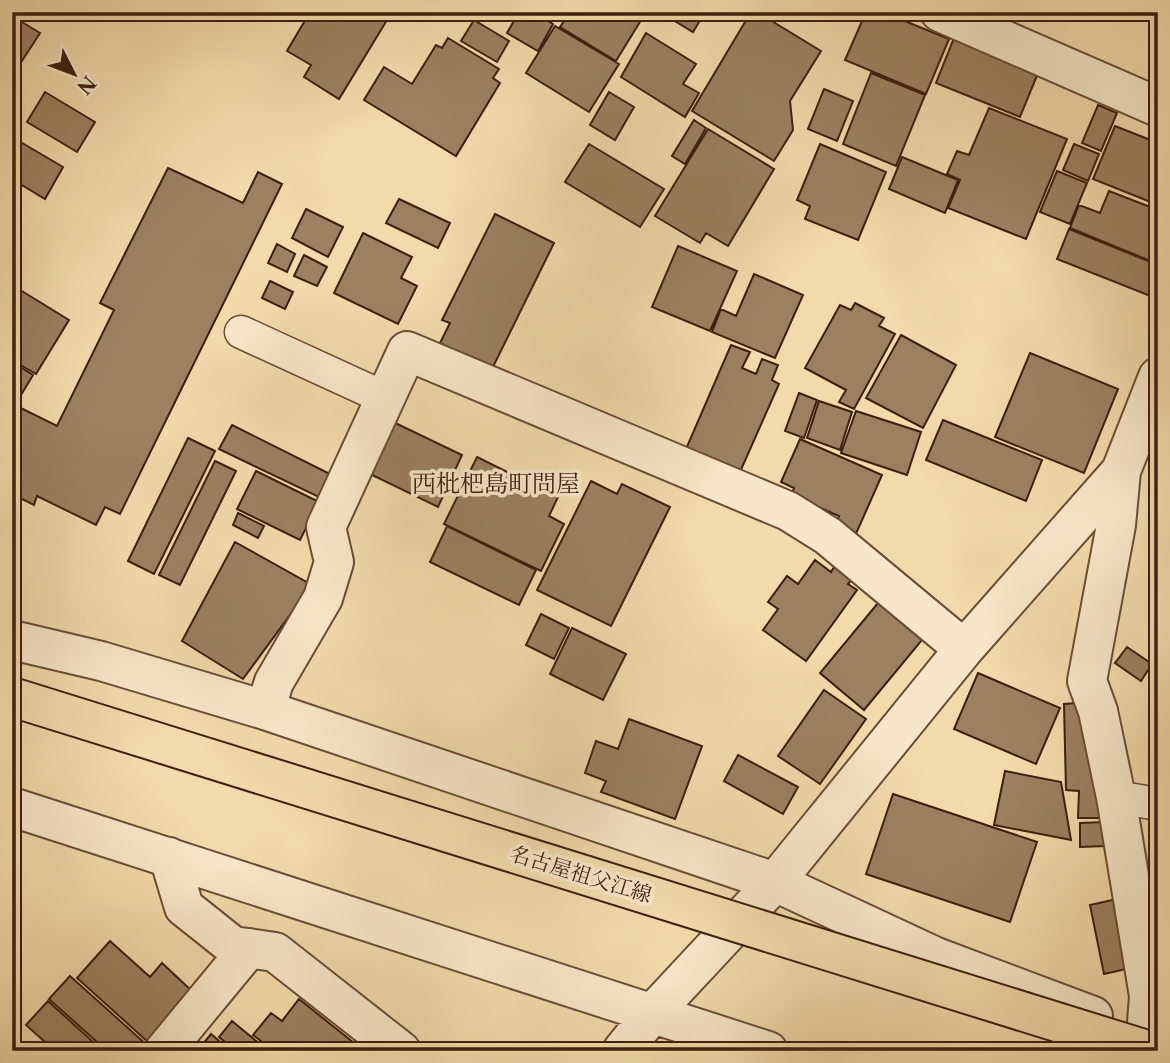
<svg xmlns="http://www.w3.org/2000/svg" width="1170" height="1063" font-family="'Libre Caslon Text','Noto Serif JP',serif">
  <rect width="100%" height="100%" fill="#f3daaa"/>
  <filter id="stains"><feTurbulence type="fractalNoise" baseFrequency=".00286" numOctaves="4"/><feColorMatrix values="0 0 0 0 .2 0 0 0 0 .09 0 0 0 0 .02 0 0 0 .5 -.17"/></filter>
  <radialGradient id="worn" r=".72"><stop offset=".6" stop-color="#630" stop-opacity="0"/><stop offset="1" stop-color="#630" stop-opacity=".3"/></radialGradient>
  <path fill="#9c8060" stroke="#3d1e0f" stroke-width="2" d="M 310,12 L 385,12 L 390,15 L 339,99 L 304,77 L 311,65 L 287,51 Z
    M 519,12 L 533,12 L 553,24 L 538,51 L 507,33 Z
    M 570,12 L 646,12 L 616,61 L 560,27 Z
    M 660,12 L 705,12 L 693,32 Z
    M 751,12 L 757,12 L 821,51 L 790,101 L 793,130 L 774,161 L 692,111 Z
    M 866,12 L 883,12 L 949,39 L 926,94 L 845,60 Z
    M 12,16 L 40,33 L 20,64 L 12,60 Z
    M 474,20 L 509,41 L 497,62 L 461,41 Z
    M 555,26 L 619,64 L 589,112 L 526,73 Z
    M 646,33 L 696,64 L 683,84 L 699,93 L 685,117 L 621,77 Z
    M 448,38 L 499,69 L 493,78 L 500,83 L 456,156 L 364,100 L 384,67 L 412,84 L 436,45 L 442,48 Z
    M 954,38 L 1038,73 L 1020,117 L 936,83 Z
    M 871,73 L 925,95 L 896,166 L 843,144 Z
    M 824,89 L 853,101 L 837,141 L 808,129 Z
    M 45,92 L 95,122 L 77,152 L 27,122 Z
    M 609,92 L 634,107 L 615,140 L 590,125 Z
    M 1098,105 L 1117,113 L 1101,151 L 1082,143 Z
    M 989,108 L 1067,139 L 1026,239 L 948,208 L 960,180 L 947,174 L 957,151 L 969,155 Z
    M 694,120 L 706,128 L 685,164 L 672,156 Z
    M 1115,126 L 1158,143 L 1158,205 L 1093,179 Z
    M 708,129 L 774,169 L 728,246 L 706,233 L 700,243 L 655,216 Z
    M 12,137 L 63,167 L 45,199 L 12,179 Z
    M 589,144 L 664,189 L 640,227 L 565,182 Z
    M 820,144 L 886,172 L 858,240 L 805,219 L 810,206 L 797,200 Z
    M 1074,144 L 1099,154 L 1088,181 L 1063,170 Z
    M 902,157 L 958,180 L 945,213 L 889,189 Z
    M 168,168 L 243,203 L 258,172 L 282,184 L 120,514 L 105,507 L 96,525 L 37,496 L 34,505 L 12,494 L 12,425 L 21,408 L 57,426 L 114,310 L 100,303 Z
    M 1057,171 L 1087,183 L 1070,224 L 1040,212 Z
    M 1109,191 L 1158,210 L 1158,264 L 1070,228 L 1079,205 L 1100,213 Z
    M 399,199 L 450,223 L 438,248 L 386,223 Z
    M 306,209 L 343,227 L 328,257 L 292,238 Z
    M 495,214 L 554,243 L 492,369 L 440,343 L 450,323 L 442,320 Z
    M 1069,229 L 1158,265 L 1158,299 L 1057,259 Z
    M 363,233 L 412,257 L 401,278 L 417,286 L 398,324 L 334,293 Z
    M 277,244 L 295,254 L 287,272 L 268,263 Z
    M 678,246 L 737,271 L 710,331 L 652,307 Z
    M 304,255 L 327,267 L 317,286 L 294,276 Z
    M 754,274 L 803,295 L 775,358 L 712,332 L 721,309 L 736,316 Z
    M 270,281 L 293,292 L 285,309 L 262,298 Z
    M 12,285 L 69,320 L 36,374 L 12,360 Z
    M 855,303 L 884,318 L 879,326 L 895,334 L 854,409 L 839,402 L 846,390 L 805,368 L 840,305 L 851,310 Z
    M 901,335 L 956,365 L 923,428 L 866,398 Z
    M 731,345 L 750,352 L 742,368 L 756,374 L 762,359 L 778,365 L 772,380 L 779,384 L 740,472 L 686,449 Z
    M 1030,353 L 1118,389 L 1084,473 L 995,437 Z
    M 12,362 L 33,375 L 12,410 Z
    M 799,393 L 817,400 L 804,438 L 785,431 Z
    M 819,401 L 852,412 L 840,450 L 807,438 Z
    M 856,411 L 921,432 L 907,475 L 841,453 Z
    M 943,420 L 1042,460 L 1026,501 L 926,460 Z
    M 391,421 L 462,455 L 438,507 L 366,472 Z
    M 232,425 L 332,475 L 321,498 L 219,449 Z
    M 188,438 L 215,451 L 154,574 L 128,561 Z
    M 800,439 L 882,475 L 855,536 L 834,527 L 839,516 L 791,495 L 794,488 L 781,482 Z
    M 477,457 L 558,497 L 549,516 L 564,524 L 541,571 L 444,524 Z
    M 215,461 L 236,471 L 180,585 L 159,575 Z
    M 256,471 L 319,502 L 300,540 L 237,509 Z
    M 591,481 L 617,494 L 622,484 L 670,507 L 611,626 L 537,590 Z
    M 238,513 L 264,526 L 258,538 L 233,525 Z
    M 447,526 L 536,570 L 519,605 L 430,562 Z
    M 235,542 L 312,585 L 243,679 L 182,641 Z
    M 815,560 L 831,572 L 836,564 L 854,577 L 848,584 L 857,590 L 806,661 L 763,630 L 778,609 L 768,602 L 787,576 L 798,584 Z
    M 878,603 L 922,640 L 864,710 L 820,673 Z
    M 541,614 L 569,628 L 554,659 L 526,645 Z
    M 572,628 L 626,654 L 603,700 L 550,674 Z
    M 1127,647 L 1152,664 L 1141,681 L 1115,663 Z
    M 978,673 L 1060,708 L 1036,764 L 954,729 Z
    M 824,690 L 866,719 L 820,784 L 778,756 Z
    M 1077,703 L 1103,818 L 1078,818 L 1079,791 L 1066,790 L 1064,704 Z
    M 629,719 L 702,746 L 675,819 L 601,792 L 606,781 L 585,773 L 596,741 L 618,749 Z
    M 738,755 L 798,787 L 783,814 L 724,781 Z
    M 1005,771 L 1061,782 L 1071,840 L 994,825 Z
    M 893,794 L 1037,842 L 1010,922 L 866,874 Z
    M 1105,822 L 1106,846 L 1080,847 L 1080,823 Z
    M 1117,899 L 1131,968 L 1104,974 L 1090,905 Z
    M 110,941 L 150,977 L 162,963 L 193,992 L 148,1042 L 77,978 Z
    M 70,976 L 148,1046 L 144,1051 L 107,1051 L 49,999 Z
    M 299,999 L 364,1051 L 274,1051 L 253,1035 L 271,1013 L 282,1021 Z
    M 48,1001 L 103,1051 L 55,1051 L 26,1025 Z
    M 232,1021 L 261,1045 L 257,1051 L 236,1051 L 219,1037 Z
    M 211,1034 L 231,1051 L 197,1051 Z"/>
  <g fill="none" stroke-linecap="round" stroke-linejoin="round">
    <defs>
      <path id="lane" d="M 241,332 L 385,398
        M 1116,797 L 1158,804"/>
      <path id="street" d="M 940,12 L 1158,107
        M 1121,471 L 1116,525 L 1087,681 L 1098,711 L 1116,797 L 1149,996 L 1146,1036
        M 12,640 L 101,661 L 265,710 L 775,882 L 936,957 L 1093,1016
        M 265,710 L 274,682 L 323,598 L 334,562 L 326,527 L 407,351 L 788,511 L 828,536 L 964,649
        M 12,807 L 768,1051
        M 169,857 L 184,907 L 233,946 L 275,952 L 401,1051
        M 164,1051 L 249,948
        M 622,1051 L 651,1015 L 775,882 L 964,649 L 1121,471 L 1158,377"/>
    </defs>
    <use href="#lane" stroke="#6a4d36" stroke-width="35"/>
    <use href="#street" stroke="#6a4d36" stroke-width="42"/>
    <use href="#lane" stroke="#f7e7c8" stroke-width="32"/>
    <use href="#street" stroke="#f7e7c8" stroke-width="38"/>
    <defs>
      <path id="primary-bridge" d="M 12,697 L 1150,1051"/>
    </defs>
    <use href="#primary-bridge" stroke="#3d1e0f" stroke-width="42" stroke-linecap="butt"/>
    <use href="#primary-bridge" stroke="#f3daaa" stroke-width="38"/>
  </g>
  <g text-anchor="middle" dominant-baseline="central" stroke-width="7" stroke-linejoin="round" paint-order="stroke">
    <g font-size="21" fill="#3d1e0f" stroke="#f7e7c8">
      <text transform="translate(581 874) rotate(17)">名古屋祖父江線</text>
    </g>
    <g font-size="24" fill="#3d1e0f" stroke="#f7e7c8">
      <text x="496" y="483">西枇杷島町問屋</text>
    </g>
  </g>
  <rect width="1170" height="1063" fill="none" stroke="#f3daaa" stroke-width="42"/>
  <rect x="14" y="14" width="1142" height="1035" fill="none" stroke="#3d1e0f" stroke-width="3.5"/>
  <rect x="21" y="21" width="1128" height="1021" fill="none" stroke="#3d1e0f" stroke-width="2"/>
  <g transform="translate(74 74) rotate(132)" stroke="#f7e7c8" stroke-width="5" paint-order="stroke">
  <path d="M0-5L12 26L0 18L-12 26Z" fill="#3d1e0f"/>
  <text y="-10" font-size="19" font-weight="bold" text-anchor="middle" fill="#3d1e0f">N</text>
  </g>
  <rect width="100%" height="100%" filter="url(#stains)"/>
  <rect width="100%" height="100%" fill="url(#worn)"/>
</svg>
